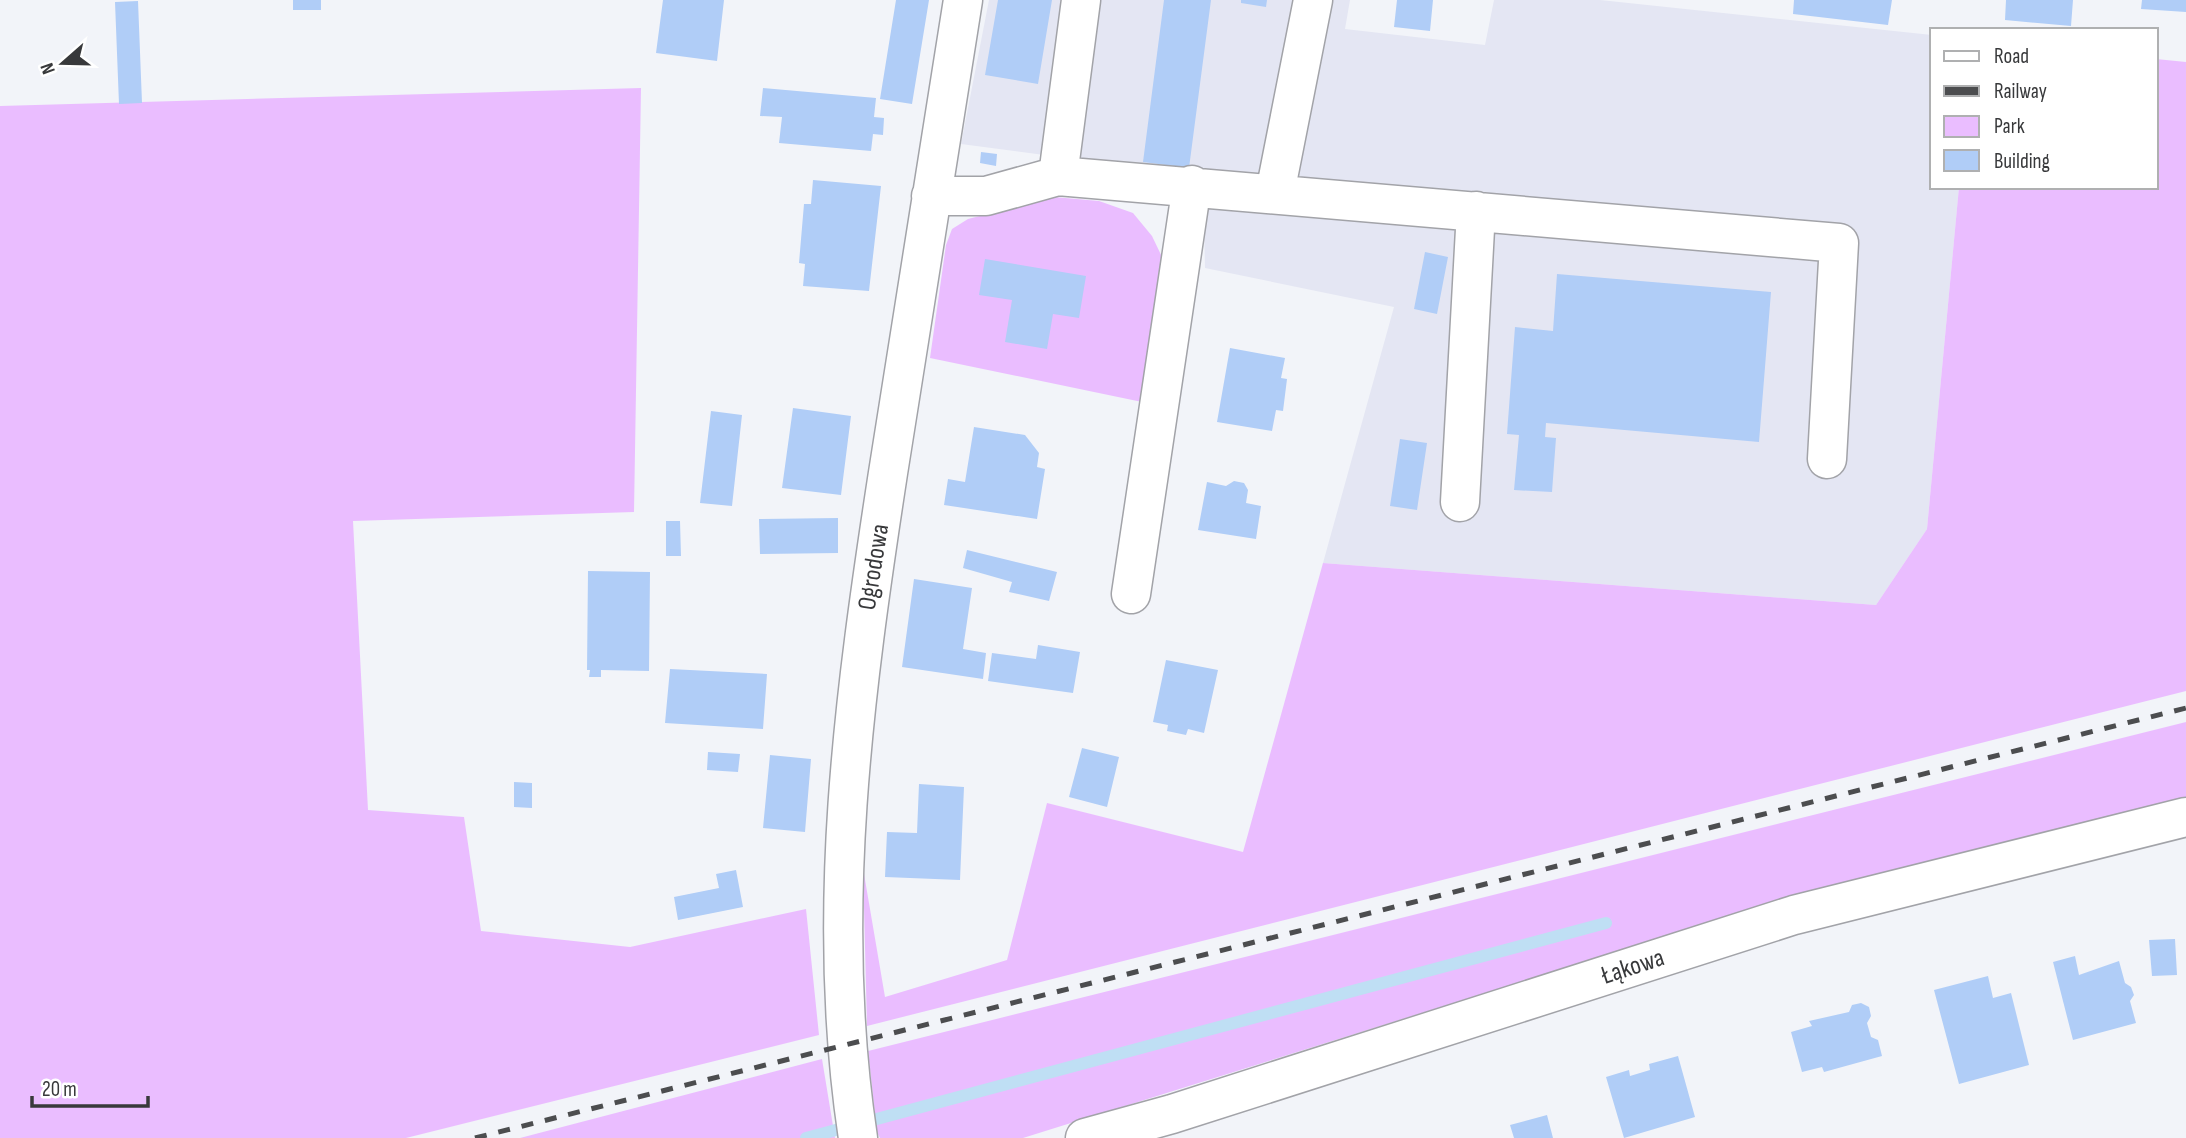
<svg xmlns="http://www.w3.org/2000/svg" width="2186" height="1138" font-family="'Sofia Sans Condensed',sans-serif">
  <rect width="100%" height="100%" fill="#f2f4f9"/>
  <path fill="#e4e6f3" d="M 989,0 L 1350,0 L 1345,29 L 1485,45 L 1494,0 L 1600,0 L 1932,35 L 1932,187 L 1959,187 L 1927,529 L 1876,605 L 1323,563 L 1394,307 L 1205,268 L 1203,176 L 961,144 Z"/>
  <path fill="#eabdff" d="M 2156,59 L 2186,62 L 2186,691 L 867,1026 L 863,868 L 885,997 L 1007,960 L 1047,803 L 1243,852 L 1323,563 L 1876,605 L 1927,529 L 1959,187 L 2156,187 Z
    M 641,88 L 634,512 L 353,521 L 368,810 L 464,817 L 481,931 L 630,947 L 806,909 L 819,1035 L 406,1138 L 0,1138 L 0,106 Z
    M 1054,197 L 1099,201 L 1133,213 L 1152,236 L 1163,259 L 1142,402 L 930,358 L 946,245 L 952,229 L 968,219 Z
    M 2186,722 L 2186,799 L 1779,901 L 1023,1138 L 880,1138 L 877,1132 L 868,1051 Z
    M 822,1059 L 835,1138 L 520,1138 Z"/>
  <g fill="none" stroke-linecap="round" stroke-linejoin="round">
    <path stroke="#bfdff4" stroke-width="12" d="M 806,1138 L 1606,923"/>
  </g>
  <path fill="#b0cdf7" d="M 293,0 L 321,0 L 321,10 L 293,10 Z
    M 663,0 L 724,0 L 717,61 L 656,53 Z
    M 896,0 L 929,0 L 912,104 L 880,99 Z
    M 998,0 L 1052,0 L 1038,84 L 985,75 Z
    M 1164,0 L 1211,0 L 1189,168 L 1143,162 Z
    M 1241,0 L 1267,0 L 1266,7 L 1241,3 Z
    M 1397,0 L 1433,0 L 1430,31 L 1394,27 Z
    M 1794,0 L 1892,0 L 1888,25 L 1793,14 Z
    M 2006,0 L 2073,0 L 2071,26 L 2005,20 Z
    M 2142,0 L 2186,0 L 2186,12 L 2141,9 Z
    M 138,1 L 142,103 L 119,104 L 115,2 Z
    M 763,88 L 876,98 L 874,117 L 884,118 L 883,135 L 873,134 L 871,151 L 779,143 L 782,117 L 760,116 Z
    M 981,152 L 997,154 L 996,166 L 980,163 Z
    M 813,180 L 881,186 L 869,291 L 803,286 L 805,264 L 799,263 L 804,204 L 811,204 Z
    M 1425,252 L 1448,257 L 1437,314 L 1414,309 Z
    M 985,259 L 1086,276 L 1079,318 L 1053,314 L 1047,349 L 1005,342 L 1012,300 L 979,295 Z
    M 1557,274 L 1771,292 L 1759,442 L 1546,423 L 1545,437 L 1556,438 L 1552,492 L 1514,490 L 1519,435 L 1507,434 L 1515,327 L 1553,331 Z
    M 1230,348 L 1285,358 L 1281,378 L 1287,379 L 1283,411 L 1276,410 L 1272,431 L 1217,422 Z
    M 793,408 L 851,416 L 841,495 L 782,488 Z
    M 711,411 L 742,415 L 732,506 L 700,503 Z
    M 974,427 L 1025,435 L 1039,453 L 1037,467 L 1045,469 L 1037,519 L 944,505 L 948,479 L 965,482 Z
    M 1400,439 L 1427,443 L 1417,510 L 1390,506 Z
    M 1234,481 L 1244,483 L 1248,490 L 1246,503 L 1261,506 L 1256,539 L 1198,530 L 1207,482 L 1226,486 Z
    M 838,518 L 838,553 L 760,554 L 759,519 Z
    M 666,521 L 680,521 L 681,556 L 666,556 Z
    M 967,550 L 1057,572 L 1049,601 L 1009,592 L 1012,582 L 963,568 Z
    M 588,571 L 650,572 L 649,671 L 601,670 L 601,677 L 589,677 L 590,670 L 587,670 Z
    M 914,579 L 972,588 L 963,649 L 986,653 L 983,679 L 902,667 Z
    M 1038,645 L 1080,652 L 1073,693 L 988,681 L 992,653 L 1036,659 Z
    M 1166,660 L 1218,670 L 1204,733 L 1188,729 L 1186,735 L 1167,731 L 1168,725 L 1153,722 Z
    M 670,669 L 767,674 L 763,729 L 665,723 Z
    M 1082,748 L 1119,757 L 1107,807 L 1069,797 Z
    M 708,752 L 740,754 L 738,772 L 707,770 Z
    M 770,755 L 811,759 L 805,832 L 763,828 Z
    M 514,782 L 532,783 L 532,808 L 514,807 Z
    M 919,784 L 964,787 L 960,880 L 885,877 L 887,832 L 917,833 Z
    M 736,870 L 743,907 L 678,920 L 674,897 L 719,888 L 716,874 Z
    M 2175,939 L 2177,975 L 2152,976 L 2149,940 Z
    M 2075,956 L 2079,975 L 2119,961 L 2125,983 L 2131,987 L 2134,995 L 2130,1001 L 2136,1023 L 2073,1040 L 2053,962 Z
    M 1988,976 L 1993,998 L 2011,993 L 2029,1065 L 1959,1084 L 1934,990 Z
    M 1861,1003 L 1869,1007 L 1871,1016 L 1867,1023 L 1871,1037 L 1878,1040 L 1882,1056 L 1824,1072 L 1822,1067 L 1802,1072 L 1791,1032 L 1812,1026 L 1809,1021 L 1849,1012 L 1852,1005 Z
    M 1678,1056 L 1695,1117 L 1624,1138 L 1606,1077 L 1629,1070 L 1630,1076 L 1650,1070 L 1649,1064 Z
    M 1547,1115 L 1553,1138 L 1514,1138 L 1510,1125 Z"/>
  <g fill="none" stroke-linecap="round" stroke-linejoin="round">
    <defs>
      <path id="minor" d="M 1058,176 L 1081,0
        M 1275,193 L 1313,0
        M 931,196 L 986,196 L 1058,176 L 1839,243 L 1827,459
        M 1460,502 L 1476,211
        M 1131,594 L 1192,185
        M 858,1138 C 824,915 854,694 888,473 C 913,315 938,158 963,0
        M 1085,1138 L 1172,1114 L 1794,915 L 2186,817"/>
    </defs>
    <use href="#minor" stroke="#a2a3a8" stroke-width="41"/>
    <use href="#minor" stroke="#fff" stroke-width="38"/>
    <path stroke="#4c4d4f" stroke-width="5" stroke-dasharray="12 12" stroke-linecap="butt" d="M 475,1138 L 2186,708"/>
  </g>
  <g text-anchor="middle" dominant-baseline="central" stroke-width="5" stroke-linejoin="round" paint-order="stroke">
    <g font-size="26" fill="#38393b" stroke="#fff">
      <text transform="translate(874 567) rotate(-81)">Ogrodowa</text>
      <text transform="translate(1633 967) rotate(-18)">Łąkowa</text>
    </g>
  </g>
  <rect x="1930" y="28" width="228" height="161" fill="#ffffff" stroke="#afb0b1" stroke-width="2"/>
  <rect x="1944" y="51" width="35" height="10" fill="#ffffff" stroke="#afb0b1" stroke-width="2"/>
  <text x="1994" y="63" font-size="21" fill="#38393b">Road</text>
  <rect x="1944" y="86" width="35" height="10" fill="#4c4d4f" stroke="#afb0b1" stroke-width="2"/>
  <text x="1994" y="98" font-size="21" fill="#38393b">Railway</text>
  <rect x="1944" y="116" width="35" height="21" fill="#eabdff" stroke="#afb0b1" stroke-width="2"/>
  <text x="1994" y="133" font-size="21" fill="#38393b">Park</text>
  <rect x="1944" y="150" width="35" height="21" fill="#b0cdf7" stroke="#afb0b1" stroke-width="2"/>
  <text x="1994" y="168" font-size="21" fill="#38393b">Building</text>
  <g transform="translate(63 63) rotate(250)" stroke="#ffffff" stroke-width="5" paint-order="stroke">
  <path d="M0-5L12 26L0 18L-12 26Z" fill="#38393b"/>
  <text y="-10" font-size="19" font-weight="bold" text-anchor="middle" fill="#38393b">N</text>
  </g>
  <path d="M32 1096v10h116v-10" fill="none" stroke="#38393b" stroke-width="3.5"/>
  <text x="42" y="1096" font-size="21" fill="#38393b" stroke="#ffffff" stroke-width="5" paint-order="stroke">20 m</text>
</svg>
